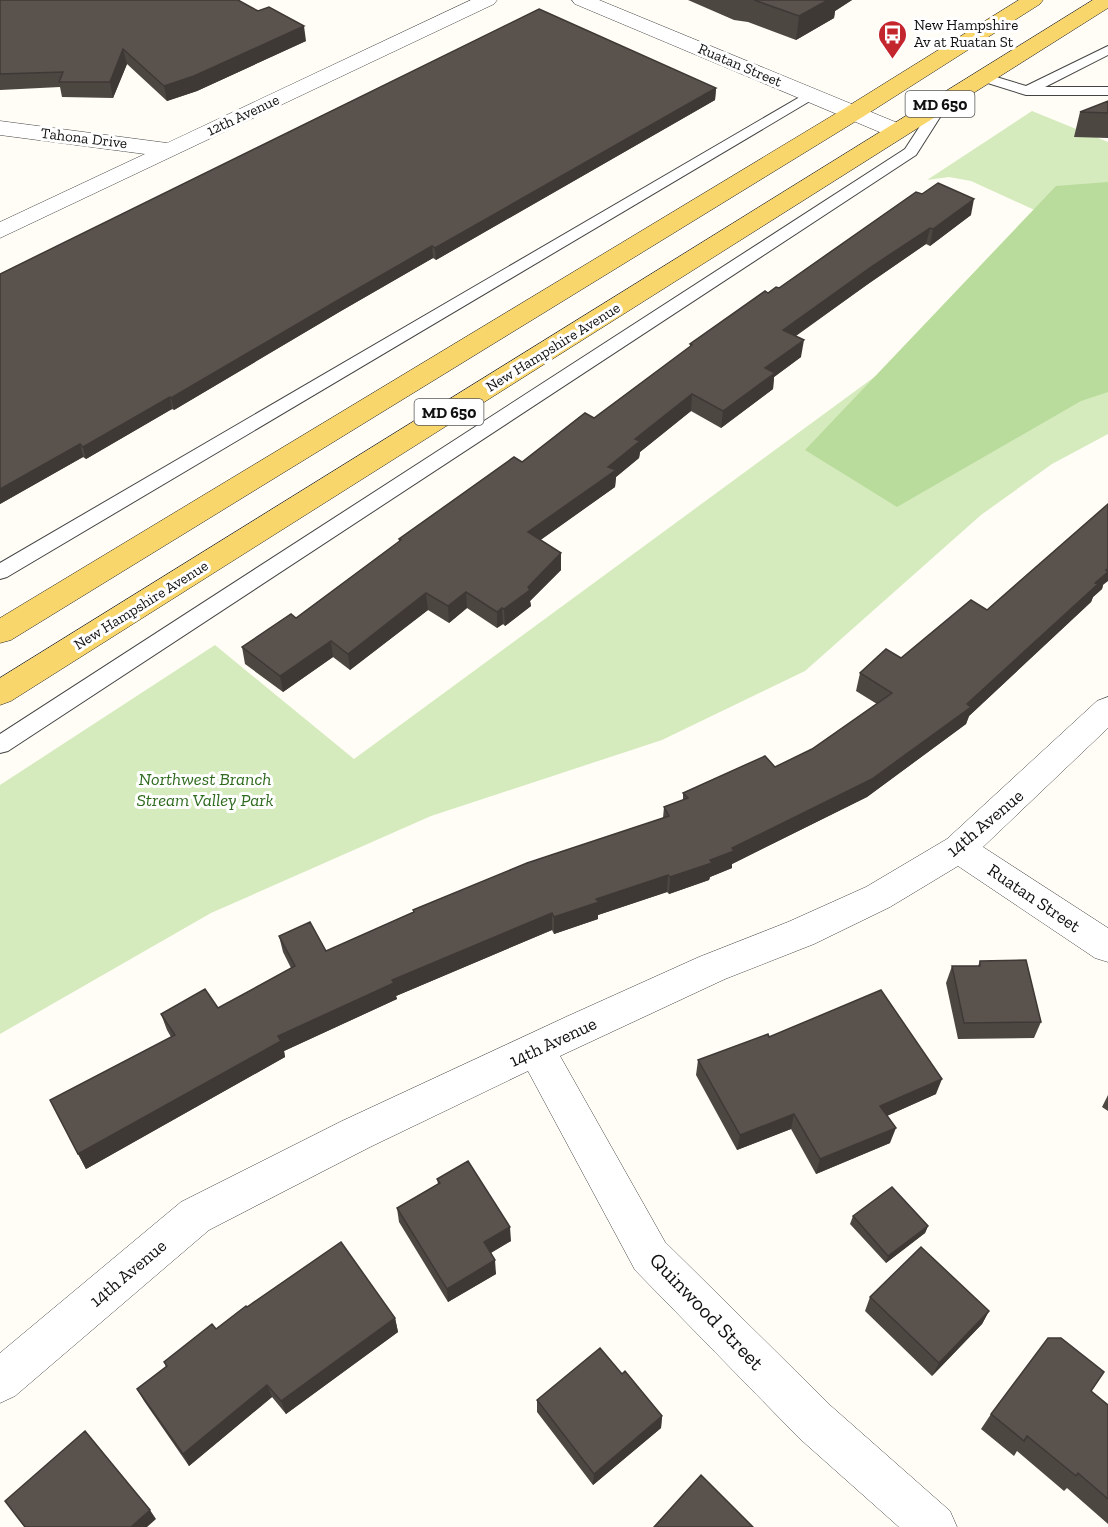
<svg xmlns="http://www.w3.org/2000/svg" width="1108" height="1527" font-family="'Zilla Slab',serif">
  <rect width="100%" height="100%" fill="#fffdf5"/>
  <path fill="#d5ebbd" d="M 1032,111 L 1108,142 L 1108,434 L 1052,464 L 981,515 L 805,671 L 662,740 L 431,816 L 211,913 L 0,1034 L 0,785 L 215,645 L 354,759 L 1076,229 L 971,181 L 949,177 L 927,180 Z"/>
  <path fill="#b9dc9c" d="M 1108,182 L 1108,392 L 1081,401 L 897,507 L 805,450 L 1056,186 Z"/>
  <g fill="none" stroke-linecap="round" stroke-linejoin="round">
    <defs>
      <path id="service" d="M 1108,46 L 1108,55 L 1045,87 L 1108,87 L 1108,95 L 1026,95 L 978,80 L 976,77 L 983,73 L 1026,86 Z
        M 810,91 L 817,95 L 815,98 L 7,577 L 0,579 L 0,563 Z
        M 942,99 L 949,103 L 916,155 L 8,751 L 0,753 L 0,734 L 905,149 L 937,100 Z"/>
      <path id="minor" d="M 471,0 L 497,0 L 494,4 L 0,238 L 0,222 L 145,154 L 0,135 L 0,121 L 167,143 Z
        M 572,0 L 599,0 L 905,126 L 908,131 L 905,136 L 897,138 L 889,136 L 575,4 Z
        M 1108,697 L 1108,728 L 983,847 L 1108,928 L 1108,962 L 1095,958 L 958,866 L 890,907 L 814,944 L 725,979 L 560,1056 L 665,1242 L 831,1406 L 950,1511 L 957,1527 L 899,1527 L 799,1438 L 635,1270 L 528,1071 L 370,1147 L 209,1230 L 15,1396 L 0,1403 L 0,1353 L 181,1202 L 342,1121 L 568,1016 L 699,957 L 788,922 L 866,887 L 947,839 L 1097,701 Z"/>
      <path id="primary" d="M 1019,0 L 1043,0 L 1040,4 L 861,118 L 11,640 L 0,643 L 0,618 L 845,108 Z
        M 1093,0 L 1108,0 L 1108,8 L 11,701 L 0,705 L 0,678 Z"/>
    </defs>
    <use href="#service" stroke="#444" stroke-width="2"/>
    <use href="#minor" stroke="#444" stroke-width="1"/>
    <use href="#primary" stroke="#222" stroke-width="1"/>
    <use href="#service" fill="#fff" fill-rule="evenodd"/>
    <use href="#minor" fill="#fff" fill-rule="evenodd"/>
    <use href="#primary" fill="#f9d66b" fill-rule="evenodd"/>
  </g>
  <path fill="#4d4742" d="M 0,0 L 306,41 L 197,91 L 167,101 L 127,64 L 113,98 L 62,97 L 60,87 L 0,90 Z
    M 688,0 L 852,0 L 835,11 L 834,18 L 796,40 L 748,22 L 734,20 Z
    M 716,88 L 715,100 L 436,260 L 433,258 L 341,311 L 174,410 L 172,409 L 86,459 L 83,457 L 0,504 L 0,274 Z
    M 1108,101 L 1108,138 L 1074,137 L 1080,112 Z
    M 916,192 L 971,215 L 930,246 L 926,244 L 868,284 L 796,336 L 801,357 L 774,377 L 773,389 L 721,428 L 691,411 L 640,452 L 639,458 L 616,477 L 615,487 L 540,540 L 561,570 L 530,601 L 531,606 L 505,626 L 503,624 L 497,628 L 467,608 L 449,623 L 428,610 L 350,670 L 333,657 L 283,692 L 245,664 L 242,647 L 296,618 L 399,542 L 399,539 L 594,418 L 690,347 L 690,344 L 768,293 L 779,288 Z
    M 1103,585 L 1102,589 L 1093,597 L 1091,602 L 969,716 L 966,724 L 867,797 L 732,864 L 732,868 L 710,877 L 709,880 L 669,894 L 667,892 L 598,915 L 598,919 L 554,934 L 552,930 L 396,996 L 397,999 L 284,1051 L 285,1057 L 86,1169 L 58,1115 L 171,1037 L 167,1030 L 161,1014 L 218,1008 L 291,968 L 283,952 L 279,936 L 326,951 L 413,912 L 413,910 L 663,818 L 664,807 L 683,800 L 683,793 L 775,767 L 812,749 L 877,704 L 856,691 L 860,673 L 901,658 L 987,610 Z
    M 980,961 L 1041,1022 L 1034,1038 L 958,1039 L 946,983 L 952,966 L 978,966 Z
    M 769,1037 L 936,1094 L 887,1116 L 890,1143 L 816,1174 L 791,1129 L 737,1150 L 696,1075 L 698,1060 Z
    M 1108,1095 L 1108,1111 L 1102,1107 Z
    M 437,1179 L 511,1241 L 491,1253 L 496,1274 L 448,1302 L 399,1222 L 397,1208 L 438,1184 Z
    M 853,1216 L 928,1226 L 925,1233 L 886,1263 L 850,1224 Z
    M 870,1297 L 989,1311 L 982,1324 L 932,1376 L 865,1311 Z
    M 247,1307 L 395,1318 L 398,1332 L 286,1414 L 272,1397 L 189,1466 L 144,1401 L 137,1389 L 166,1367 L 164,1362 L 216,1329 Z
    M 622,1374 L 662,1416 L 661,1428 L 593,1485 L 537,1412 L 537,1400 Z
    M 1091,1391 L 1108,1405 L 1108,1524 L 1067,1488 L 1064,1491 L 1017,1451 L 1014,1456 L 981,1429 L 991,1414 Z"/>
  <path fill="#3f3936" d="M 828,0 L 852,0 L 835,11 L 834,18 L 796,40 L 799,16 Z
    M 304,26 L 306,41 L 197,91 L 167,101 L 164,86 Z
    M 123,49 L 127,64 L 113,98 L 110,82 Z
    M 716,88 L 715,100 L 436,260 L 435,248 Z
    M 974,199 L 971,215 L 930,246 L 933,229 Z
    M 930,228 L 926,244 L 868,284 L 781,346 L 783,330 L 871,267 Z
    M 432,246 L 433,258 L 341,311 L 174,410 L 171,398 L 340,299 Z
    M 804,340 L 801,357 L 774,377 L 773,389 L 721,428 L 723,411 L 765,368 Z
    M 692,394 L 691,411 L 640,452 L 639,458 L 616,477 L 615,487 L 528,549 L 528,532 L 608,467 L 635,439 Z
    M 170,397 L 172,409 L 86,459 L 83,447 Z
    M 80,444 L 83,457 L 0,504 L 0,489 Z
    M 561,553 L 561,570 L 530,601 L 531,606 L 505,626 L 504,609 Z
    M 1108,569 L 1108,581 L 1103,585 L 1102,589 L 1093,597 L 1091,602 L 969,716 L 966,724 L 867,797 L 732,864 L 732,868 L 710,877 L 709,880 L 669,894 L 670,877 L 710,860 L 732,848 L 967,704 L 1095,583 Z
    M 466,592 L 467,608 L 449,623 L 448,606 Z
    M 426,593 L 428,610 L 350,670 L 348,654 Z
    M 502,608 L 503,624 L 497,628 L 497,612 Z
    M 331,641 L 333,657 L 283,692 L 280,676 Z
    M 668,875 L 667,892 L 598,915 L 598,919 L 554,934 L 554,917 L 596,899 Z
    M 552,913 L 552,930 L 396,996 L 397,999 L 284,1051 L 285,1057 L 86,1169 L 78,1154 L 278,1036 L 392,980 Z
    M 942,1079 L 936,1094 L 875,1121 L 880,1106 Z
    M 794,1114 L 791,1129 L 737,1150 L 740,1135 Z
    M 896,1128 L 890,1143 L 816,1174 L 820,1159 Z
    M 928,1226 L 925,1233 L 886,1263 L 888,1256 Z
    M 510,1227 L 511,1241 L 485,1256 L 484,1242 Z
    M 495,1260 L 496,1274 L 448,1302 L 447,1289 Z
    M 989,1311 L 982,1324 L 932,1376 L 939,1363 Z
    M 395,1318 L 398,1332 L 286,1414 L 281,1401 Z
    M 267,1385 L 272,1397 L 189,1466 L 183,1454 Z
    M 662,1416 L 661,1428 L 593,1485 L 594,1474 Z
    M 150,1510 L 156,1519 L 147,1527 L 131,1527 Z"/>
  <path fill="#5a524d" stroke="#3f3936" stroke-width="1.5" d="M 0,0 L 238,0 L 258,11 L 269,7 L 304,26 L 194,76 L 164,86 L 123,49 L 110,82 L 59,82 L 63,72 L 0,74 Z
    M 754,0 L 828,0 L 799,16 Z
    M 539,9 L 716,88 L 435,248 L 432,246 L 340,299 L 171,398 L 170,397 L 83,447 L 80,444 L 0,489 L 0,274 Z
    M 1108,101 L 1108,113 L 1080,112 Z
    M 938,183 L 974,199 L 933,229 L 930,228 L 871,267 L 783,330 L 804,340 L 765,368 L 775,373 L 723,411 L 692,394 L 635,439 L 640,441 L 608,467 L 616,470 L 528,532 L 561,553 L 528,587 L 530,590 L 504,609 L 502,608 L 497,612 L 466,592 L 448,606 L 426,593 L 348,654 L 331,641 L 280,676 L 242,647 L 291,614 L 296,618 L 401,540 L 399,539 L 514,457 L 522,462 L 585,413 L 594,418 L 692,345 L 690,344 L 765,291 L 768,293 L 776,287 L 779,288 L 916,192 L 922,194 Z
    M 1108,504 L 1108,569 L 1106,570 L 1108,572 L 1095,583 L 1098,584 L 967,704 L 971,707 L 872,779 L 732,848 L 734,851 L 710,860 L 712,863 L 670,877 L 668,875 L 596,899 L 599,902 L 554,917 L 552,913 L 392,980 L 394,983 L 278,1036 L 281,1041 L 78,1154 L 50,1100 L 175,1035 L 161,1014 L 205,989 L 218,1008 L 295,966 L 279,936 L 310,922 L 326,951 L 414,912 L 413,910 L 527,863 L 669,816 L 664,807 L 688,798 L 683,793 L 765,756 L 775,767 L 812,749 L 892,693 L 860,673 L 886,649 L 901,658 L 971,600 L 987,610 Z
    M 1026,960 L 1041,1022 L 964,1023 L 952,966 L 980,966 L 980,961 Z
    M 881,990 L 942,1079 L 880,1106 L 896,1128 L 820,1159 L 794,1114 L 740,1135 L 698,1060 L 768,1034 L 769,1037 Z
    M 468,1161 L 510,1227 L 484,1242 L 495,1260 L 447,1289 L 397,1208 L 440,1183 L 437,1179 Z
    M 892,1187 L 928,1226 L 888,1256 L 853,1216 Z
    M 341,1242 L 395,1318 L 281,1401 L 267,1385 L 183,1454 L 137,1389 L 167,1366 L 164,1362 L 212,1324 L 216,1329 L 246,1306 L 247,1307 Z
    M 921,1247 L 989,1311 L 939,1363 L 870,1297 Z
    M 1048,1338 L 1061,1338 L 1104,1372 L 1091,1391 L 1108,1405 L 1108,1499 L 1078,1473 L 1076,1476 L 1027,1436 L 1024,1441 L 991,1414 Z
    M 600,1348 L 622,1374 L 625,1371 L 662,1416 L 594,1474 L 537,1400 Z
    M 85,1431 L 150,1510 L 131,1527 L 25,1527 L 5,1501 Z
    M 701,1475 L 753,1527 L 654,1527 Z"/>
  <defs>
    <symbol id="bus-pin" viewBox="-11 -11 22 30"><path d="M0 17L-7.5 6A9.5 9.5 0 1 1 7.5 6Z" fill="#c4262e" stroke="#fff"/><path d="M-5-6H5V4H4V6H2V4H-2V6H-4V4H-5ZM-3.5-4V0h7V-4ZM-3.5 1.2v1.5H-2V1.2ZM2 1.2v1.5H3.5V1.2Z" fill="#fff"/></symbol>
  </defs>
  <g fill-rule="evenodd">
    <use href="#bus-pin" x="876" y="18" width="33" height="45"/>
  </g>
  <g text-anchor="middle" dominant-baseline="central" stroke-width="6" stroke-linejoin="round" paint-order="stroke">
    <g font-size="15" fill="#111" stroke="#fff" text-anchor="start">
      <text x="914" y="25">New Hampshire<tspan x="914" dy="17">Av at Ruatan St</tspan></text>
    </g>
    <g font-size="15" fill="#111" stroke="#fff">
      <text transform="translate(740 65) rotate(23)">Ruatan Street</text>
      <text transform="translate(243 115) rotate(-25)">12th Avenue</text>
      <text transform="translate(84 138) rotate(7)">Tahona Drive</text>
      <text transform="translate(553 347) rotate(-32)">New Hampshire Avenue</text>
      <text transform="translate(141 605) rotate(-32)">New Hampshire Avenue</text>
    </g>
    <g fill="#fff" stroke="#585858" stroke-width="1.5">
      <rect x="905.5" y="91" width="69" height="26" rx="4.5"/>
      <rect x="414.5" y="399" width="69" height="26" rx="4.5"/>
    </g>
    <g font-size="16" font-weight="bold" fill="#111">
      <text x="940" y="104">MD 650</text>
      <text x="449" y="412">MD 650</text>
    </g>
    <g font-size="18" font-style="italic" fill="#2f6b1f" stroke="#fff">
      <text x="205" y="779">Northwest Branch<tspan x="205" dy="21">Stream Valley Park</tspan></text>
    </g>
    <g font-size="18" fill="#111" stroke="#fff">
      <text transform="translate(985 823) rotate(-40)">14th Avenue</text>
      <text transform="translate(1034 898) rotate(34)">Ruatan Street</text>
      <text transform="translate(553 1042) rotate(-25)">14th Avenue</text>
      <text transform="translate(128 1273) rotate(-40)">14th Avenue</text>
    </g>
    <g font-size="21" fill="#111" stroke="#fff">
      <text transform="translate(707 1311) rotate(46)">Quinwood Street</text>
    </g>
  </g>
</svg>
